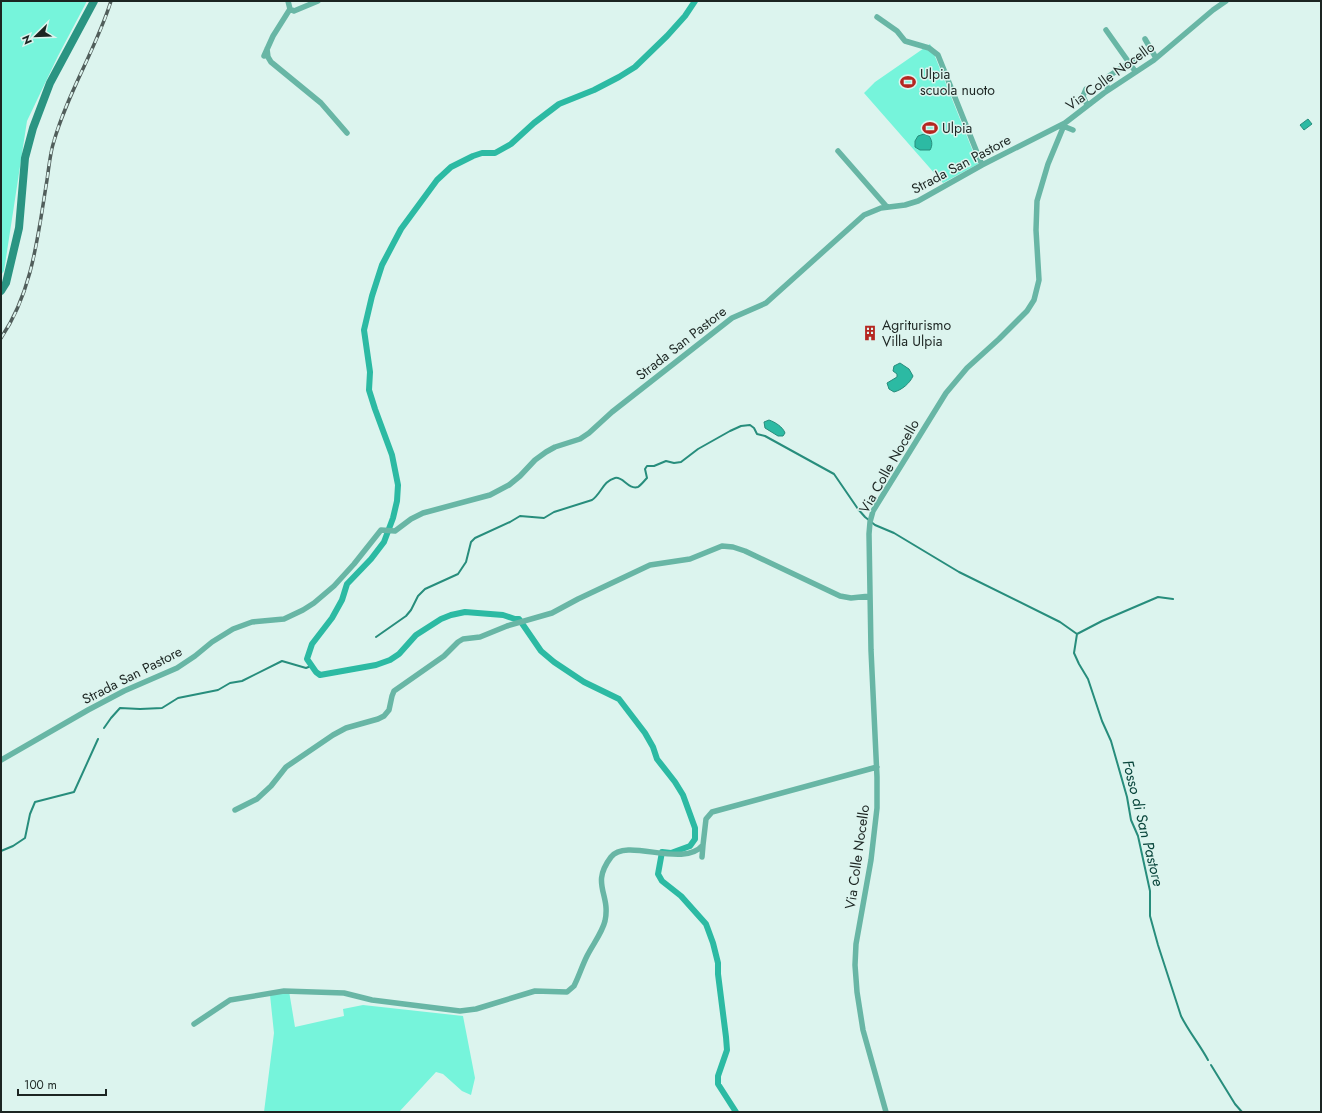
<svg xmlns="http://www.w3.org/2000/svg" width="1322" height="1113" font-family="Jost,sans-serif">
  <rect width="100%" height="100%" fill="#dcf4ee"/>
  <path fill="#76f4db" d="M 1,1 L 87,1 L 58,56 L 27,121 L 4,271 L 1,275 Z
    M 930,44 L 978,164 L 943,183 L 864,93 L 875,82 Z
    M 289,991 L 295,1027 L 344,1016 L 343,1009 L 363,1005 L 463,1016 L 475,1078 L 471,1095 L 462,1091 L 443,1074 L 436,1072 L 399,1112 L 264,1112 L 274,1033 L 270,995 Z"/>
  <path fill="#2cbaa3" stroke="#278d7c" d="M 1308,119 L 1312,124 L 1304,130 L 1300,125 Z
    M 924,134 L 929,136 C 932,140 933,145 930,150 L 920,150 L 915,147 L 915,141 L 918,136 Z
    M 900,363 L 909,369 L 913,376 C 910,383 902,390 894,392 L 889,389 L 887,383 L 897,377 L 897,374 L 893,371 L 894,366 Z
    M 769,420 C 775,422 783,427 785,433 L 783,436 L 778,436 L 765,428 L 764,422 Z"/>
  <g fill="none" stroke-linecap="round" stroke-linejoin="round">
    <path stroke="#278d7c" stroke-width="2" d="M 1077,634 L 1074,653 L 1079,664 L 1088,679 L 1102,721 L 1111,741 L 1127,797 L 1131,820 L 1138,836 L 1150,891 L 1150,916 L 1158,945 L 1181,1016 C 1189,1032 1200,1045 1208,1060
      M 1077,634 L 1102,621 L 1158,597 L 1173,599
      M 376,637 L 406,616 L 411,610 L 418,596 L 425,589 L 458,574 L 466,562 L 471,542 L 475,538 L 510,522 L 520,516 L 544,518 L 554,512 L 592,500 C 601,494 603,481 615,478 C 623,476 628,490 638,487 C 641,485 644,481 647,478 L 645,469 L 647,466 L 654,466 L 666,461 L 674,463 L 681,462 L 698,449 L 730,431 L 741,426 L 750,425 L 754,428 L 757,434 L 765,436 L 834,474 L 858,509 L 865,517 L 875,525 L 894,533 L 959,572 L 1060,622 L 1077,634
      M 104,728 L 111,718 L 120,708 L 140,709 L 162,708 L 178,698 L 218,690 L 230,683 L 242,681 L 282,661 L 306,668 L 311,666
      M 1,851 L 13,846 L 25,838 L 30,814 L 35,802 L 74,792 L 98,739
      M 1211,1065 L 1235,1104 L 1242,1112"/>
    <path stroke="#2cbaa3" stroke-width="6" d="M 695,1 L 685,16 L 667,36 L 635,67 L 619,77 L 594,90 L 559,104 L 534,123 L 511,144 L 495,153 L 482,153 L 473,156 L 451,167 L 437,180 L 401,229 L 382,265 L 372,296 L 364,330 L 370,372 L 369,390 L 375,409 L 392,455 L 398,485 L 397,501 L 393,518 L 384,542 L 371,559 L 347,584 L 342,600 L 332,618 L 312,644 L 307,659 L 316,672 L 320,675 L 376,665 L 390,660 L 399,654 L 416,635 L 441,619 L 451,615 L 465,612 L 503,615 L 515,619 L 519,619 L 541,651 L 554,662 L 584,682 L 619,699 L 645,733 L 653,747 L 657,759 L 675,782 L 683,795 L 695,828 L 695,839 L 690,846 L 671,853 L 662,852 L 658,874 L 662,881 L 681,896 L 706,924 L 713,943 L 718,963 L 718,974 L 726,1037 L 727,1050 L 718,1076 L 718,1084 L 736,1112"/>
    <path stroke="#68b6a5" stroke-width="5.5" d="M 288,1 L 290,9
      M 290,9 L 294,11 L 318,1
      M 877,17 L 897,31 L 905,41 L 929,48 L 938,55 L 982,165
      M 1106,30 L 1135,71
      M 1145,39 L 1156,58
      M 267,49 L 268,57 L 271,62 L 321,103 L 347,133
      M 264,56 L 273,36 L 290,9
      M 1086,89 L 1083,96 L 1087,105
      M 1108,90 L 1106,83 L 1109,76 L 1150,49
      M 1063,126 L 1073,130
      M 838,151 L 887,207
      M 1,760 L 88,710 L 124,691 L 177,668 L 195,656 L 212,642 L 233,629 L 252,622 L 284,619 L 303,610 L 314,603 L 334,586 L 354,564 L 381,530 L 395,531 L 411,519 L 423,513 L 490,495 L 509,485 L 520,476 L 535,460 L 546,452 L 555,447 L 580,439 L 589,433 L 612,412 L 732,318 L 766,303 L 864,215 L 881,208 L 905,205 L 918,201 L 982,165 L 1065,123
      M 235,810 L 257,799 L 271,786 L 286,767 L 333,735 L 346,728 L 378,719 L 384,716 L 389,710 L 392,696 L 394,691 L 444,656 L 458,642 L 463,639 L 480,637 L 507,626 L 552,613 L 578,599 L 650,565 L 690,559 L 722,546 L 733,547 L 745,551 L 840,596 L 851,598 L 870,596
      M 702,857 L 703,845
      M 194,1024 L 230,1000 L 284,991 L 344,993 L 372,1000 L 460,1011 L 476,1009 L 535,991 L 567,992 L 574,986 C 579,976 582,966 587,956 C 593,944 602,933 605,921 C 611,893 590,885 611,857 C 627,837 683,869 703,845 L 706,819 L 712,812 L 877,767
      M 886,1112 L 863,1030 L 857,992 L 855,965 L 856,944 L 871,860 L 877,808 L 877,777 L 871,650 L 869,534 L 870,522 L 873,511 L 946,393 L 967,368 L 999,339 L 1027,311 L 1034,300 L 1039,280 L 1036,230 L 1037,201 L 1048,164 L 1065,123 L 1104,93 L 1154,60 L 1213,10 L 1226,1"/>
    <path stroke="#2a9482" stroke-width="8" d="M 1,291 L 6,283 L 19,228 L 25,158 L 33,128 L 50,83 L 94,1"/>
    <defs>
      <path id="rail" d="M 1,338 C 33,291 38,234 47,180 C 49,167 50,153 54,141 C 68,92 96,49 111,1"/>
    </defs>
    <use href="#rail" stroke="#515e5b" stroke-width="3.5"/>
    <use href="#rail" stroke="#dcf4ee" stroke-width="2" stroke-dasharray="6" stroke-linecap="butt"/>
  </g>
  <defs>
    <symbol id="stadium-bare" viewBox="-9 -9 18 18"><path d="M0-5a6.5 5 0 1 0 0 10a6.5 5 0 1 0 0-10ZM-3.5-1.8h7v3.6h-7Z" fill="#b52620" stroke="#dcf4ee" stroke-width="2.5" paint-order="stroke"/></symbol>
    <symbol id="building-bare" viewBox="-9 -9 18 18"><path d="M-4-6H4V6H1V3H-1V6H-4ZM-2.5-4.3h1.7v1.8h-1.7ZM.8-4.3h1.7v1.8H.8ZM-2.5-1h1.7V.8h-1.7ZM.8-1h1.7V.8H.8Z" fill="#b52620" stroke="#dcf4ee" stroke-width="2.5" paint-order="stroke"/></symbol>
  </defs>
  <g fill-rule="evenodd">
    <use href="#stadium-bare" x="897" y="71" width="22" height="22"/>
    <use href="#stadium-bare" x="919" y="117" width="22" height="22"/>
    <use href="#building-bare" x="859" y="322" width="22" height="22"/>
  </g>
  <g text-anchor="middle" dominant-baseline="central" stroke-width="3" stroke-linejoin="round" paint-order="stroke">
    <g font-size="14" fill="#1c2522" stroke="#dcf4ee" text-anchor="start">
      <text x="920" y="74">Ulpia<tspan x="920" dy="16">scuola nuoto</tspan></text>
      <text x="942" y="128">Ulpia</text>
      <text x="882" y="325">Agriturismo<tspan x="882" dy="16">Villa Ulpia</tspan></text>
    </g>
    <g font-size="14" fill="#1c2522" stroke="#dcf4ee">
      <text transform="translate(1110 76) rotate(-36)">Via Colle Nocello</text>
      <text transform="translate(961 164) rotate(-28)">Strada San Pastore</text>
      <text transform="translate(681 343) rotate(-38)">Strada San Pastore</text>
      <text transform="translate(889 466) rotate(-60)">Via Colle Nocello</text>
      <text transform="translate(132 675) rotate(-27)">Strada San Pastore</text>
      <text transform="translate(857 857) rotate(-82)">Via Colle Nocello</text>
    </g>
    <g font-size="15" font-style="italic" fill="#08453b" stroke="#dcf4ee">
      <text transform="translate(1143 823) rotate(76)">Fosso di San Pastore</text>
    </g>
  </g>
  <rect width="1322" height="1113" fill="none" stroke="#1c2522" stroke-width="4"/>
  <g transform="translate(36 36) rotate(247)" stroke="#dcf4ee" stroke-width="3" paint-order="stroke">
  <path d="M0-3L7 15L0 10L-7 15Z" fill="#1c2522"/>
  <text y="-6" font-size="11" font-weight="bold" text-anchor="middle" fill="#1c2522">N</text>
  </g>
  <path d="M18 1089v6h88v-6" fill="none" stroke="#1c2522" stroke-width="2"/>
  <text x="24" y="1089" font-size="12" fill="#1c2522" stroke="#dcf4ee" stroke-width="3" paint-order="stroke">100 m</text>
</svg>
